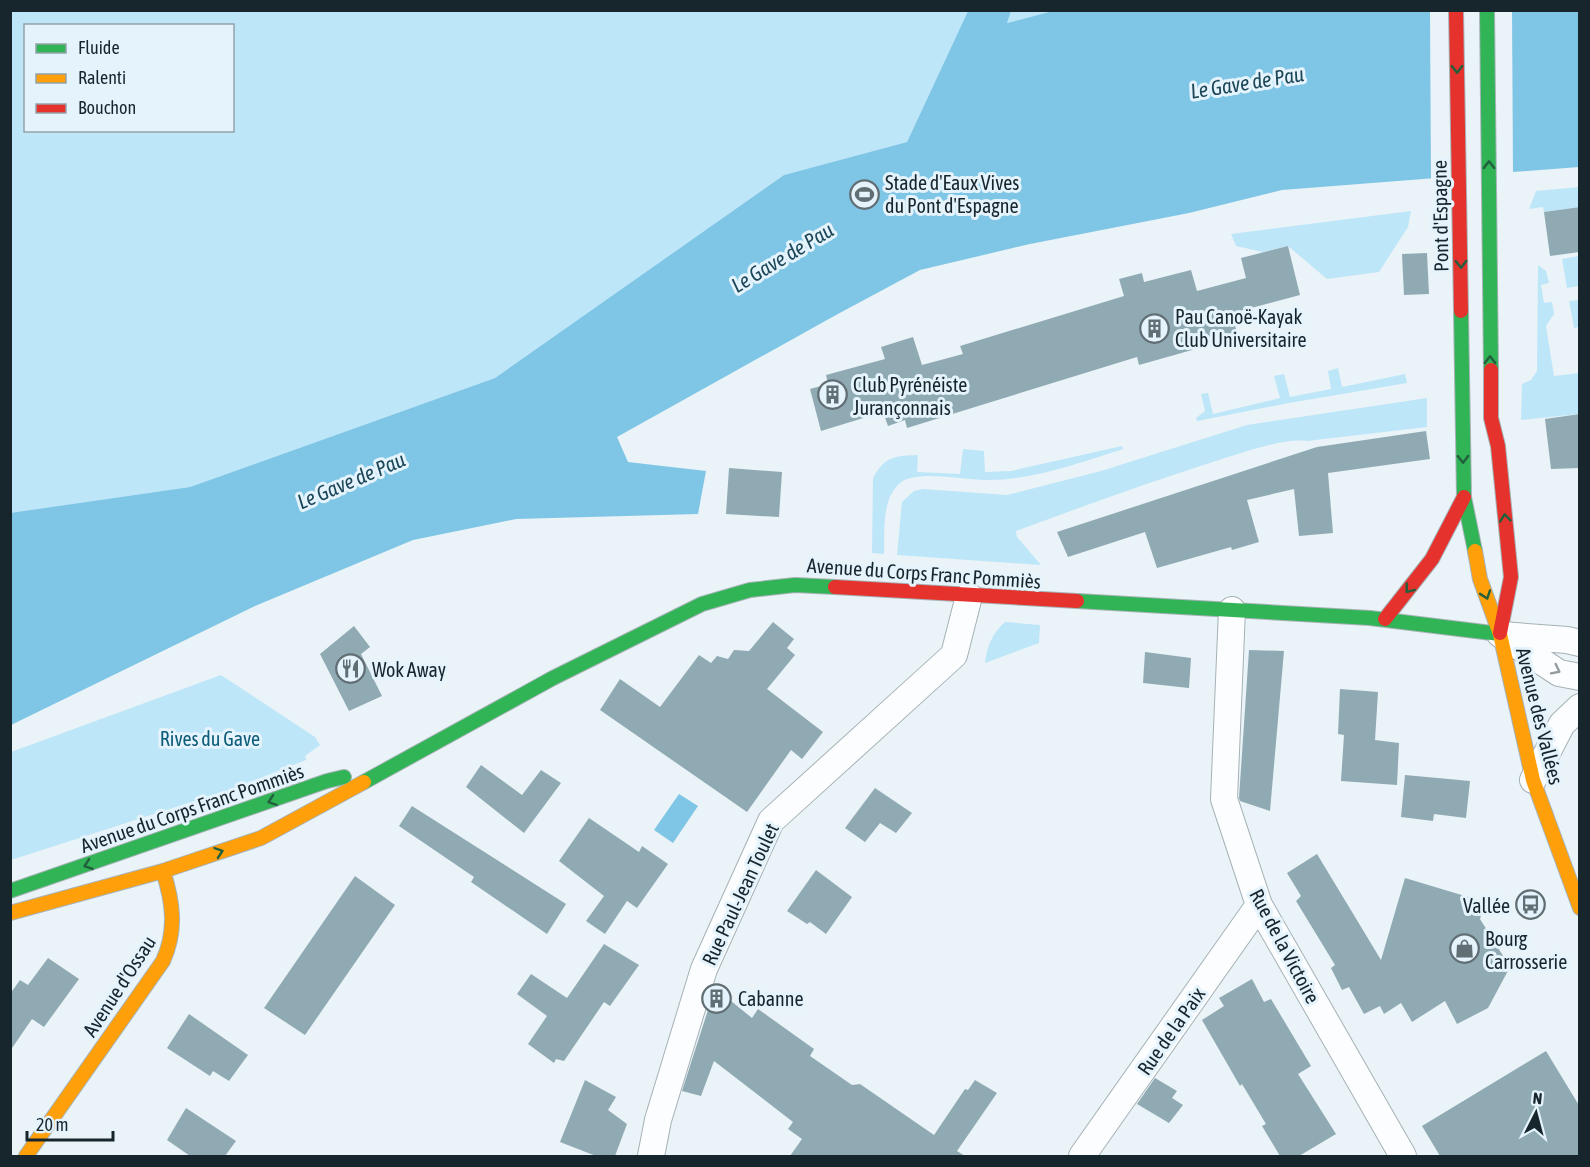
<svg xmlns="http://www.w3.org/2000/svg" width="1590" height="1167" font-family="'Asap Condensed',sans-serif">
  <rect width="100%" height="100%" fill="#eaf3f7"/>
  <path fill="#bee6f9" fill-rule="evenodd" d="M 10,11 L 968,11 L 907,142 L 784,175 L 495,378 L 190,487 L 11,513 ZM 26,26 L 232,26 L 232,130 L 26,130 Z
    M 1011,11 L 1057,11 L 1006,23 Z
    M 1579,187 L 1579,207 L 1544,212 L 1543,207 L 1529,209 L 1536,191 Z
    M 1411,211 L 1408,227 L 1379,272 L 1327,279 L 1288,246 L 1263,252 L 1236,246 L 1231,234 Z
    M 1579,256 L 1579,286 L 1567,288 L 1562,259 Z
    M 1538,265 L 1546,271 L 1549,283 L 1541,285 L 1544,303 L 1552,302 L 1554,314 L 1546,326 L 1554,376 L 1579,373 L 1579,414 L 1521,420 L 1522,384 L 1531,380 L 1537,371 Z
    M 1579,300 L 1579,327 L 1574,328 L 1569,301 Z
    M 1338,368 L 1342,387 L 1405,374 L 1407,383 L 1289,403 L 1197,421 L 1196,418 L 1205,411 L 1201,394 L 1208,393 L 1213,414 L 1280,398 L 1274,376 L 1284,374 L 1290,397 L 1331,389 L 1328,371 Z
    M 1427,398 L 1427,427 L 1307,441 C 1282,438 1246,452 1222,459 C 1152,481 1084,506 1016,531 L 1017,537 L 1041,565 L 897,555 L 902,502 L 914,491 L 923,489 L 1007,495 L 1101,471 L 1247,425 Z
    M 1122,446 L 1123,449 C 1078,463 1032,481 984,480 C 963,480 914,469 899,484 C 881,501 885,532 884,554 L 872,553 L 873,478 C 885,456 895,456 918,455 L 917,472 L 960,474 L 963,449 L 984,451 L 985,472 L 1011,471 Z
    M 1005,622 L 1040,625 L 1039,643 L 985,663 C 987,646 992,634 1005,622 Z
    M 221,675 L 315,737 L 320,745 L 305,756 L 306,760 L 235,788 L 11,860 L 11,752 Z"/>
  <path fill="#7fc6e6" d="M 1057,10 L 1579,11 L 1579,167 L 1282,190 L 1189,213 L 1030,244 L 920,270 L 836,315 L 617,437 L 628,462 L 706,471 L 698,514 L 516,519 L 413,540 L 255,606 L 11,725 L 10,513 L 190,487 L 495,378 L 784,175 L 907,142 L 968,11 L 1011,11 L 1007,23 Z
    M 679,794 L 698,806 L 673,843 L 654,830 Z"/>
  <path fill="#eaf3f7" d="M 1430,11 L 1512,11 L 1513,175 L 1431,181 Z"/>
  <path fill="#90aab4" d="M 1580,207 L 1580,252 L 1550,256 L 1544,212 Z
    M 1288,246 L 1300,295 L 1232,313 L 1238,337 L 1139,365 L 1137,357 L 907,428 L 905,420 L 888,426 L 883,412 L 821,431 L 810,389 L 828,384 L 826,375 L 885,359 L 881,347 L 913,337 L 922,365 L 963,354 L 960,346 L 1124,296 L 1119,279 L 1142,273 L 1144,282 L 1191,270 L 1197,291 L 1246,278 L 1241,258 Z
    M 1427,253 L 1429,294 L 1404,295 L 1402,254 Z
    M 1580,414 L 1580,468 L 1551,469 L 1545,419 Z
    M 1426,431 L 1430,459 L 1328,473 L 1333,533 L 1299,536 L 1294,489 L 1247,500 L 1259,542 L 1232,550 L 1231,547 L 1157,568 L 1145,532 L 1068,557 L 1057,532 L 1317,447 Z
    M 729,468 L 782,472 L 779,517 L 726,514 Z
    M 773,622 L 794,639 L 787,648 L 795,655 L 767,689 L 823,732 L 802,759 L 791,750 L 747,812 L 600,710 L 620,679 L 660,707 L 699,655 L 711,663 L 717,656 L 728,659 L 734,650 L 749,651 Z
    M 354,626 L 370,647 L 361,654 L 382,696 L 349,711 L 320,654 Z
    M 1249,650 L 1284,651 L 1270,811 L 1240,801 L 1239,798 Z
    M 1145,652 L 1191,658 L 1189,688 L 1143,683 Z
    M 1340,689 L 1378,692 L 1375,740 L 1399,743 L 1397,785 L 1341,781 L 1344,735 L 1338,734 Z
    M 481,765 L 522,795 L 541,770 L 561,783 L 524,833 L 466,787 Z
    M 1405,775 L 1470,781 L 1466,818 L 1434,814 L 1433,821 L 1401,817 Z
    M 875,788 L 912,813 L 896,833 L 880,823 L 865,842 L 845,828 Z
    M 412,806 L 566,904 L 547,934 L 471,882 L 474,877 L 399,826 Z
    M 589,818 L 639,852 L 642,846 L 668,864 L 637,908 L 627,901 L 605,934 L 586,921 L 604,896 L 559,861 Z
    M 1317,854 L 1381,960 L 1405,878 L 1485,902 L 1480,919 L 1510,967 L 1488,1008 L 1457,1024 L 1445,1001 L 1412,1022 L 1401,1003 L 1384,1014 L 1380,1006 L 1364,1014 L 1349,987 L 1342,990 L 1331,968 L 1335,965 L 1296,901 L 1301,896 L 1287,873 Z
    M 816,870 L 852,897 L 826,934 L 810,922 L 807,924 L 787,911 Z
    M 355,876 L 395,905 L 305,1035 L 264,1008 Z
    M 604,944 L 639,965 L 610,1006 L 604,1002 L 564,1061 L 556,1059 L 554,1063 L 528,1044 L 547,1016 L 517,994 L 531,974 L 567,998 Z
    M 48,958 L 79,979 L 44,1027 L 32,1019 L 10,1051 L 10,994 L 20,980 L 28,985 Z
    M 1252,979 L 1264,1002 L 1271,999 L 1311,1066 L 1298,1074 L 1336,1134 L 1299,1156 L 1280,1156 L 1262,1126 L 1266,1124 L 1242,1084 L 1240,1086 L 1202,1020 L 1224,1006 L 1219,998 Z
    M 715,988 L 752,1018 L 758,1009 L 814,1049 L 810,1056 L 852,1085 L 860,1084 L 934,1135 L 965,1089 L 968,1090 L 975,1080 L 997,1093 L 957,1151 L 965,1156 L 790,1156 L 802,1139 L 788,1129 L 793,1122 L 714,1061 L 701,1096 L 682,1091 Z
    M 189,1014 L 248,1055 L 229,1081 L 213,1071 L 210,1076 L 167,1048 Z
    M 1546,1051 L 1580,1107 L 1580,1156 L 1440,1156 L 1422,1126 Z
    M 1155,1078 L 1177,1091 L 1172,1098 L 1183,1105 L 1169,1123 L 1137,1104 Z
    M 585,1080 L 616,1097 L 608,1110 L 627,1124 L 615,1156 L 596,1156 L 560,1142 Z
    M 186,1108 L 236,1141 L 225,1156 L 190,1156 L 167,1140 Z"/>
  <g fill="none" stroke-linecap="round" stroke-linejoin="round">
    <defs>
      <path id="street" d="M 1232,610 L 1224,799 L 1259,905 L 1403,1156
        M 1500,634 L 1559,673 L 1580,677
        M 1502,635 L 1567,640 L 1580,643
        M 1533,780 L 1562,724 L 1580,707
        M 651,1156 L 658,1120 L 704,969 L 771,821 L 954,655 L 969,596
        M 1082,1156 L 1259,905"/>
      <path id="fast" d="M 1487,10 L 1491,370
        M 1461,311 L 1464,497 L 1475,551
        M 1077,601 L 1370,618 L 1500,634
        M 364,782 L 553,678 L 702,604 L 750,590 L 795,585 L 835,587
        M 10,891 L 327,781 L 344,777"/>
      <path id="slow" d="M 1475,551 L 1480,579 L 1500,634 L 1533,780 L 1580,908
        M 10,913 L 163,871 L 261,838 L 364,782
        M 26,1156 L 163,961 C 177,930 173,902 163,871"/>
      <path id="jam" d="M 1456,10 L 1461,311
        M 1491,370 L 1491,418 L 1498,446 L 1511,577 L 1500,633
        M 835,587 L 1077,601
        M 1385,619 L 1432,559 L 1464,497"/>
    </defs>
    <use href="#street" stroke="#a6b2b7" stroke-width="28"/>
    <use href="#fast" stroke="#a6b2b7" stroke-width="16"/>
    <use href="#slow" stroke="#a6b2b7" stroke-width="16"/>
    <use href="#jam" stroke="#a6b2b7" stroke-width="16"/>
    <use href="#street" stroke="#fcfdfe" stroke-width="26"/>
    <use href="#fast" stroke="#30b455" stroke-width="14"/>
    <use href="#slow" stroke="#ff9f0a" stroke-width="14"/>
    <use href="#jam" stroke="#e5322d" stroke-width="14"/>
  </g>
  <defs><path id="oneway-chevron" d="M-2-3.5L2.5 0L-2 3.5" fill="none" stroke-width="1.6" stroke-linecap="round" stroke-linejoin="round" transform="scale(1.5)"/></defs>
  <g stroke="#215f3d">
    <use href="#oneway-chevron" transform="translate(1457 69) rotate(89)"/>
    <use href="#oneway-chevron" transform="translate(1489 165) rotate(-90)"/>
    <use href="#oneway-chevron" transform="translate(1461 264) rotate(89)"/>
    <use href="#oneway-chevron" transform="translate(1490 360) rotate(-90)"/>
    <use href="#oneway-chevron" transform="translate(1463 459) rotate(89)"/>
    <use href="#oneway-chevron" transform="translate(1505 518) rotate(-96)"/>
    <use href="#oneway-chevron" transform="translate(1409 589) rotate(128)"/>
    <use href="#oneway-chevron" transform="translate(1486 595) rotate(71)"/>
    <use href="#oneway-chevron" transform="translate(272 801) rotate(161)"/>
    <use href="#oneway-chevron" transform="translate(219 852) rotate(-19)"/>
    <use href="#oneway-chevron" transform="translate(88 865) rotate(161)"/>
  </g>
  <use stroke="#959ca0" href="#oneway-chevron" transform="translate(1556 670) rotate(27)"/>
  <defs>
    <symbol id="stadium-ring" viewBox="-11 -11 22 22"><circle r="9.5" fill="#e5f4fc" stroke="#616e74" stroke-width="1.5"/><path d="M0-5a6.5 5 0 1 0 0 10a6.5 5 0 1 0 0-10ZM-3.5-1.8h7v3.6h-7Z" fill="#616e74"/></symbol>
    <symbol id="building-ring" viewBox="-11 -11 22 22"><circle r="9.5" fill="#e5f4fc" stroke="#616e74" stroke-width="1.5"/><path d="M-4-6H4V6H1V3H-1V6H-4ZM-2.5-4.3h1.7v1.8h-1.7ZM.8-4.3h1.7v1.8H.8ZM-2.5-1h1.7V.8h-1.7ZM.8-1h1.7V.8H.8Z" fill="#616e74"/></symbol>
    <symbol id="restaurant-ring" viewBox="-11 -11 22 22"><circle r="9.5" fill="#e5f4fc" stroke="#616e74" stroke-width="1.5"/><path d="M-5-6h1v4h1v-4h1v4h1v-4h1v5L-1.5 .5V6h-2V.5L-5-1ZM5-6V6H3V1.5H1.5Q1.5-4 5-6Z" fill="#616e74"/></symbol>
    <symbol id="bus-ring" viewBox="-11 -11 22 22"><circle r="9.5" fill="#e5f4fc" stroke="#616e74" stroke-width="1.5"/><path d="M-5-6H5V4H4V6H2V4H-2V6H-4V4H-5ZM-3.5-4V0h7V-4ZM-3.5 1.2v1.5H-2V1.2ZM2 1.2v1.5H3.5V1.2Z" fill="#616e74"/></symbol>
    <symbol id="shop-ring" viewBox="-11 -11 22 22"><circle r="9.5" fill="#e5f4fc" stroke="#616e74" stroke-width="1.5"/><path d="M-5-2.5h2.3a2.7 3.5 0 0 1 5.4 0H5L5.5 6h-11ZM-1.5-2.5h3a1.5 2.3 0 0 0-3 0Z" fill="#616e74"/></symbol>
  </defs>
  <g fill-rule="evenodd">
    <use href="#stadium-ring" x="848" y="178" width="33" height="33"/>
    <use href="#building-ring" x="1138" y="312" width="33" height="33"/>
    <use href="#building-ring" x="816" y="378" width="33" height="33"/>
    <use href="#restaurant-ring" x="334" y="652" width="33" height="33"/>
    <use href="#bus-ring" x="1514" y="888" width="33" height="33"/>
    <use href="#shop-ring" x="1448" y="932" width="33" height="33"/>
    <use href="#building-ring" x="700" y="982" width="33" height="33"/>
  </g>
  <g text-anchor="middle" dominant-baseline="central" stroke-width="6" stroke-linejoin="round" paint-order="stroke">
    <g font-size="20" fill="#17262d" stroke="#e5f4fc" text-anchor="start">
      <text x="885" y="182">Stade d'Eaux Vives<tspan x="885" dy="23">du Pont d'Espagne</tspan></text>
      <text x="1175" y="316">Pau Canoë-Kayak<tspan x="1175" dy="23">Club Universitaire</tspan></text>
      <text x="853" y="384">Club Pyrénéiste<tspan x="853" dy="23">Jurançonnais</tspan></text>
      <text x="372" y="669">Wok Away</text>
      <text x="1510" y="905" text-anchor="end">Vallée</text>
      <text x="1485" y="938">Bourg<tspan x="1485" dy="23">Carrosserie</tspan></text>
      <text x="738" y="998">Cabanne</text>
    </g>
    <g font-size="20" fill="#17262d" stroke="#e5f4fc">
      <text transform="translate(1440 216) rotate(-91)">Pont d'Espagne</text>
      <text transform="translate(924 573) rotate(4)">Avenue du Corps Franc Pommiès</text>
      <text transform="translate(1540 716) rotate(76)">Avenue des Vallées</text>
      <text transform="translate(192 808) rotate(-19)">Avenue du Corps Franc Pommiès</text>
      <text transform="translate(740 894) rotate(-65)">Rue Paul-Jean Toulet</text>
      <text transform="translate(1285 946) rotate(62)">Rue de la Victoire</text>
      <text transform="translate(119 986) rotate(-57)">Avenue d'Ossau</text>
      <text transform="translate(1171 1031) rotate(-55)">Rue de la Paix</text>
    </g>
    <g font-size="20" fill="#0d5c79" stroke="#e5f4fc">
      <text x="210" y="738">Rives du Gave</text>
    </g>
    <g font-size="21" font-style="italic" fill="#1d4759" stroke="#e5f4fc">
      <text transform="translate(1247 82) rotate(-9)">Le Gave de Pau</text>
      <text transform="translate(782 257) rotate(-31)">Le Gave de Pau</text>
      <text transform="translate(351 480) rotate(-23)">Le Gave de Pau</text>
    </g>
  </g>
  <rect width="1590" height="1167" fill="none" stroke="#17262d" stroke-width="24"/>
  <rect x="24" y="24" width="210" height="108" fill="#e5f4fc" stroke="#93a2a9" stroke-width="1.5"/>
  <rect x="36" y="44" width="30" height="9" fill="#30b455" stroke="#93a2a9" stroke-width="1.5"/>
  <text x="78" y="54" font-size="18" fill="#17262d">Fluide</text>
  <rect x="36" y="74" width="30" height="9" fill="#ff9f0a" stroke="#93a2a9" stroke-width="1.5"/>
  <text x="78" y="84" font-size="18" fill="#17262d">Ralenti</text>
  <rect x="36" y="104" width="30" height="9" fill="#e5322d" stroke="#93a2a9" stroke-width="1.5"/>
  <text x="78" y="114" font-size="18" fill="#17262d">Bouchon</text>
  <g transform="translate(1536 1113) rotate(6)" stroke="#e5f4fc" stroke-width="4.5" paint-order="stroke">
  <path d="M0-4.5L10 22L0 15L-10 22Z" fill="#17262d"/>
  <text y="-9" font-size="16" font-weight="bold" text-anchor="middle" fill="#17262d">N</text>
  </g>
  <path d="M27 1131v9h86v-9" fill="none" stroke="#17262d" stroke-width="3"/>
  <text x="36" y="1131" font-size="18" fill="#17262d" stroke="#e5f4fc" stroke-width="4.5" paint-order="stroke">20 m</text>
</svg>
